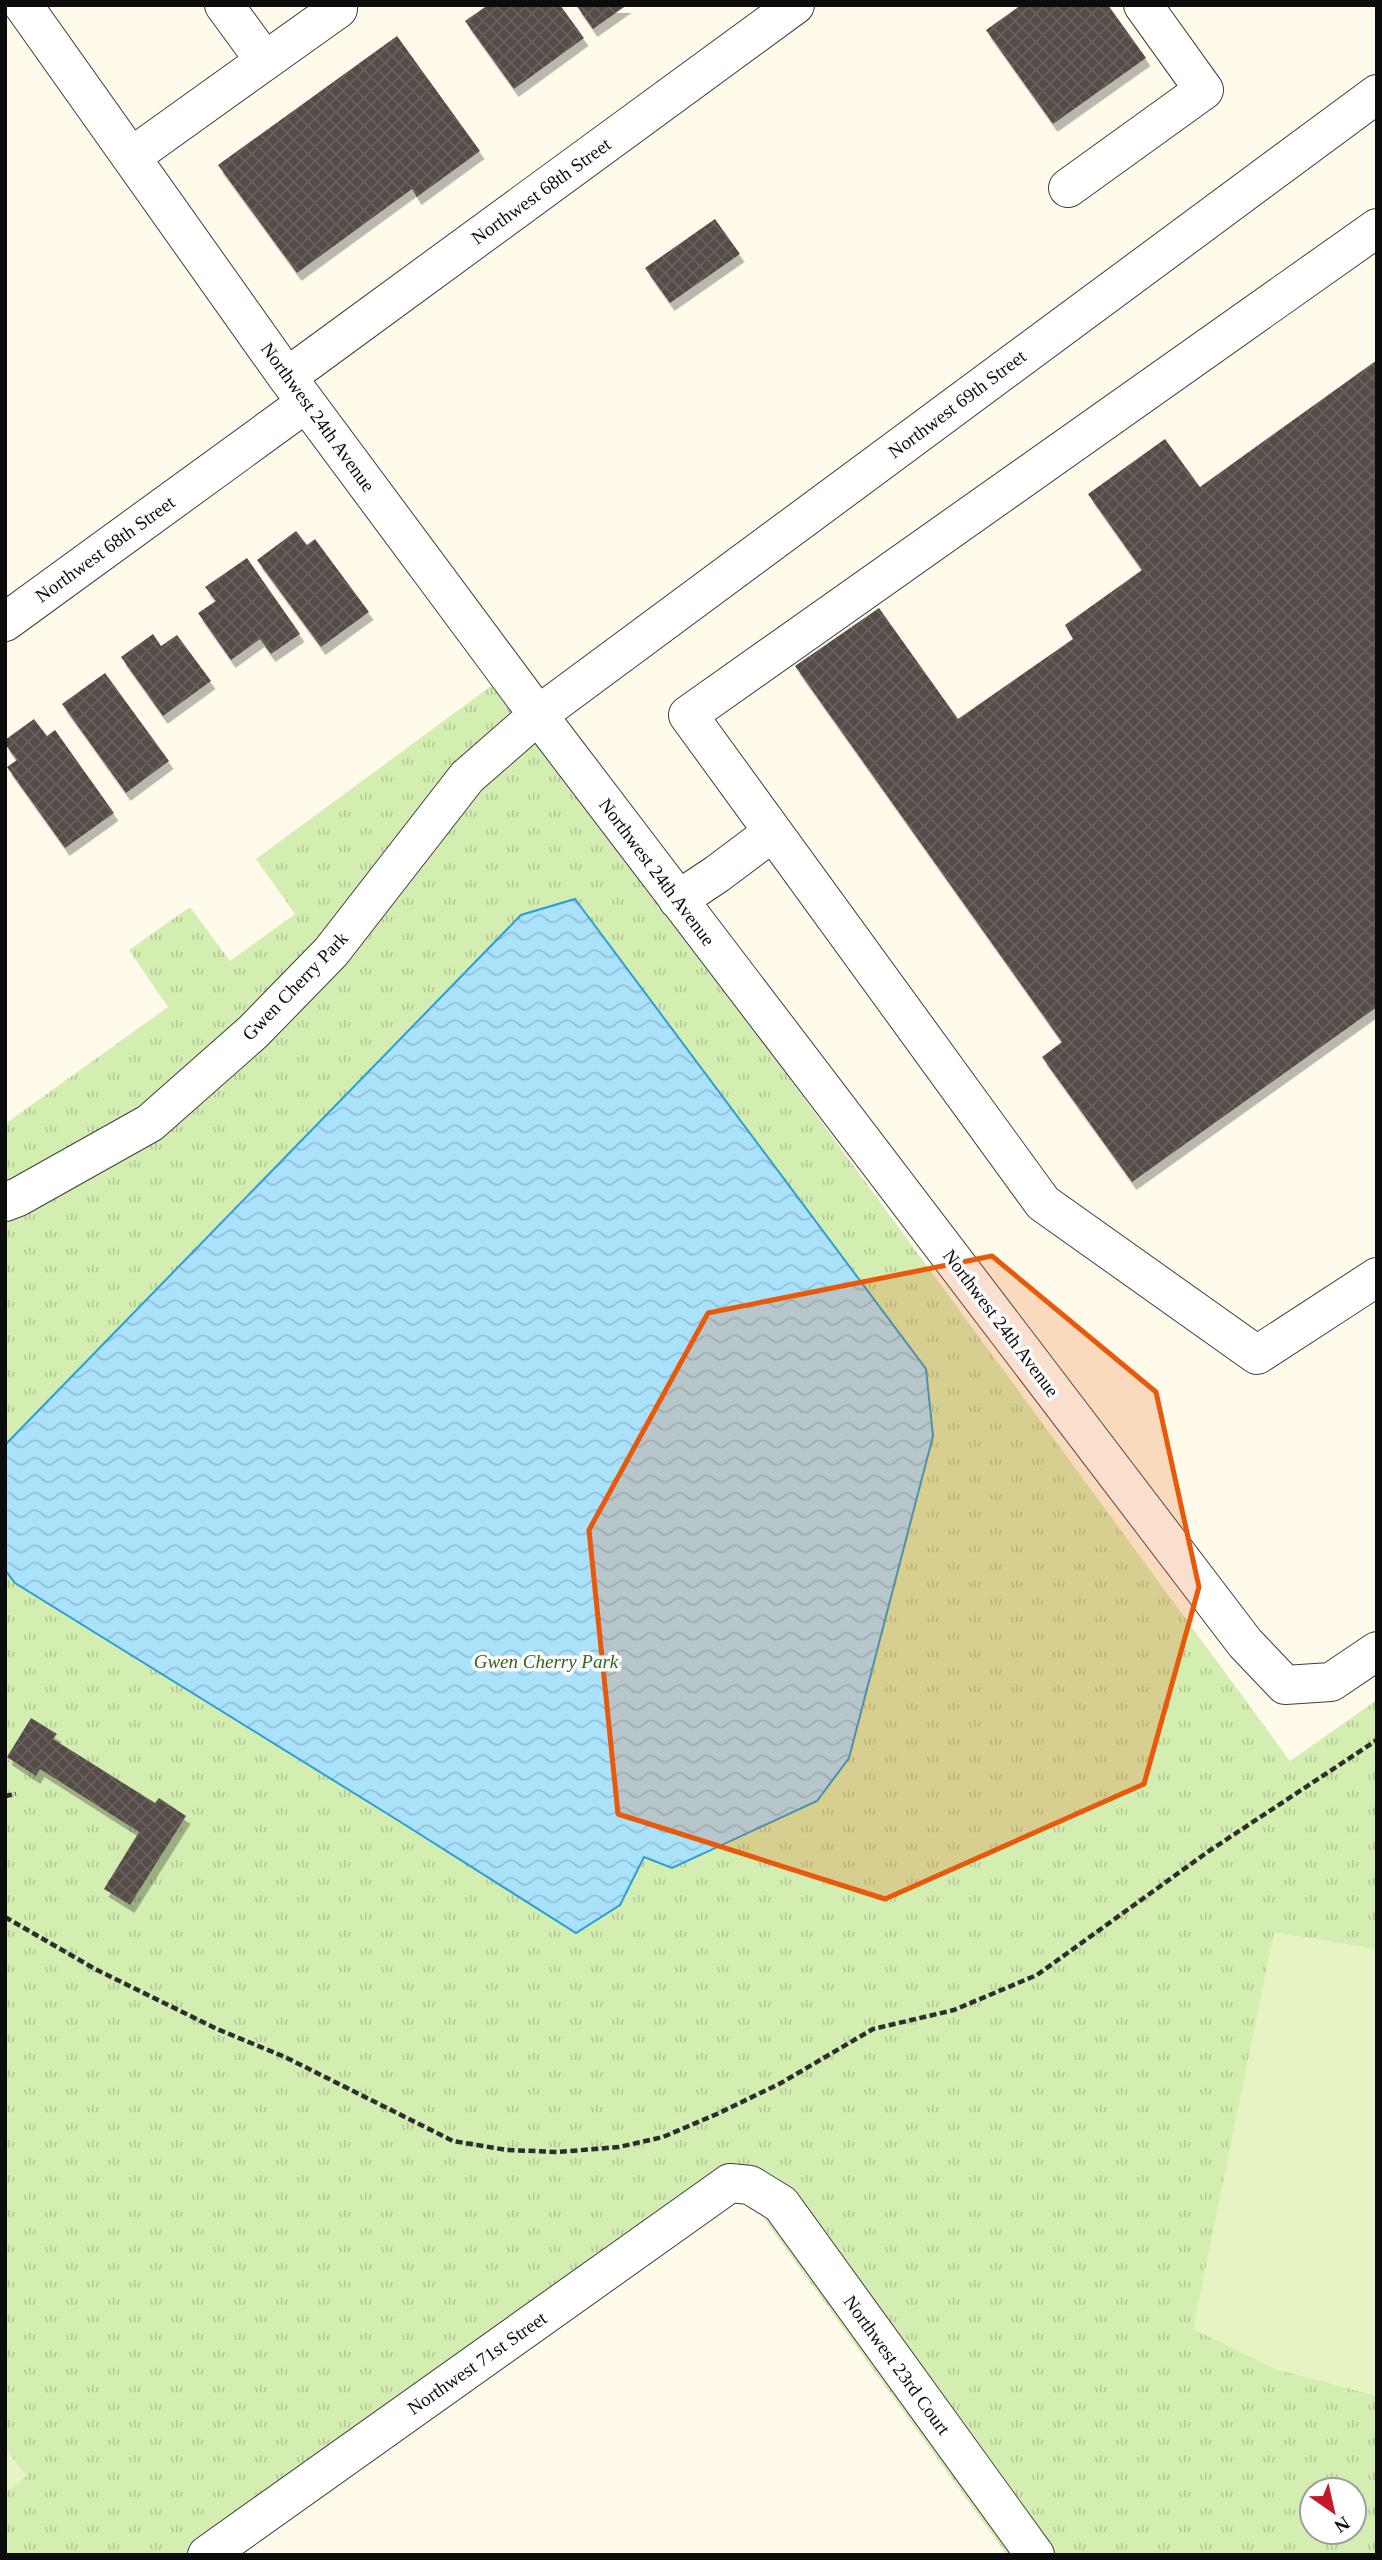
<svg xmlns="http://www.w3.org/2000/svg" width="1382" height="2560" font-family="'Times New Roman',serif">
  <defs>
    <pattern id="grass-tufts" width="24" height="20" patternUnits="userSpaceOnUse" patternTransform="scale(1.75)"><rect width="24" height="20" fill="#d4edb1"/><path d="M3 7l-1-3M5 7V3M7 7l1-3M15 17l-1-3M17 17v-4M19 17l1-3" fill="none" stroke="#b5ca97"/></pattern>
    <pattern id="water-waves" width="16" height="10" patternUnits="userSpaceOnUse" patternTransform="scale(1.75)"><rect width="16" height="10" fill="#aae2fc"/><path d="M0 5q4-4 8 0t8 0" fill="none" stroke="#91c1d7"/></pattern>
    <pattern id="building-cross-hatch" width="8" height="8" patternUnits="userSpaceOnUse" patternTransform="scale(1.75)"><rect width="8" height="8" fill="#554c47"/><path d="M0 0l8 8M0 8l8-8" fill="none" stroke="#68615d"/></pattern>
    <filter id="shadow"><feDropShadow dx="4.5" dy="8" stdDeviation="0" flood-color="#0004"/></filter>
  </defs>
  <rect width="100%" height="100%" fill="#fffaea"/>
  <path fill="url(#grass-tufts)" fill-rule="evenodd" d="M 498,681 L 1290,1761 L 1377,1700 L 1377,2555 L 1007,2555 L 729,2170 L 201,2555 L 5,2555 L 5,1124 L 168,1007 L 129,950 L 190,907 L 230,961 L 295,914 L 256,859 ZM 1312,2490 L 1354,2490 L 1354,2532 L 1312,2532 Z"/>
  <path fill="#e6f3c3" d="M 1274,1932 L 1377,1949 L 1377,2396 L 1275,2369 L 1193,2329 Z
    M 5,2448 L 27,2476 L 5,2493 Z"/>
  <path fill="url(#water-waves)" stroke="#2a9ed9" stroke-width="2" d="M 575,899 L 926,1369 L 933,1436 L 849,1758 L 817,1801 L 672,1868 L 644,1857 L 620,1905 L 576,1933 L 399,1821 L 15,1583 L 5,1570 L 5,1445 L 521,915 Z"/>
  <path fill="url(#building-cross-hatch)" filter="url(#shadow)" d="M 488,5 L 560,5 L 584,38 L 514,89 L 465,21 Z
    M 576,5 L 627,5 L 593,29 Z
    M 1021,5 L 1108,5 L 1146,58 L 1053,124 L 986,30 Z
    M 397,36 L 480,151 L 417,197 L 412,189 L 297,273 L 218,165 Z
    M 715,219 L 740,254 L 670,303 L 645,268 Z
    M 1377,360 L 1377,1007 L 1132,1182 L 1042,1057 L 1062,1042 L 795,666 L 879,608 L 958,719 L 1073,639 L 1065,625 L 1142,570 L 1088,494 L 1165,439 L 1200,487 Z
    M 296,531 L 307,545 L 315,539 L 369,612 L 321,647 L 257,560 Z
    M 247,558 L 300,634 L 271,654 L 260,639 L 231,660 L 198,613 L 216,601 L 205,587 Z
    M 153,634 L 161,646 L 177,635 L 211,681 L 163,716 L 121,657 Z
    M 105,673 L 169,761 L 126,793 L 62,704 Z
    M 34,719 L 47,736 L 55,730 L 114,813 L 65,848 L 7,767 L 17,760 L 5,744 L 5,740 Z
    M 31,1718 L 57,1734 L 53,1739 L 155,1803 L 159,1798 L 186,1816 L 130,1905 L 104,1889 L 139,1832 L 40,1769 L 36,1776 L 7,1757 Z"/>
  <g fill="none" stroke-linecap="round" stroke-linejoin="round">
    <defs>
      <path id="minor" d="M 23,5 L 287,377 L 538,715 L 1245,1643 L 1285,1685 L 1331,1682 L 1377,1651
        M 265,61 L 338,9
        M 131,157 L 265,61 L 224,5
        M 1068,188 L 1204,90 L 1143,5
        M 1377,228 L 688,715 L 1043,1203 L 1257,1355 L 1377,1277
        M 287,377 L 795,5
        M 5,622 L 306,403
        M 678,900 L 717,874 L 773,832
        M 5,1202 L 18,1197 L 150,1123 L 253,1032 L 331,952 L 467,777 L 538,715 L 1377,94
        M 207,2555 L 730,2183 L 750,2185 L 781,2204 L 1035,2555"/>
    </defs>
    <use href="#minor" stroke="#3f3f3f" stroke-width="40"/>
    <path stroke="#2e2e2e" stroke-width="4.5" stroke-dasharray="7 3.5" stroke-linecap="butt" d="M 5,1796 L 16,1794
      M 5,1917 L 95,1969 L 217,2029 L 285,2057 L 453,2141 L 507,2150 L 558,2152 L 619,2147 L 663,2137 L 717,2114 L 781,2083 L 873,2029 L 954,2010 L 1037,1975 L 1209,1851 L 1377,1740"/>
    <use href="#minor" stroke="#fff" stroke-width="38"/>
  </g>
  <path fill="#e8590c" fill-opacity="0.2" stroke="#e8590c" stroke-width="5" stroke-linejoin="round" d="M 992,1256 L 1156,1392 L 1199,1587 L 1144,1784 L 885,1899 L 618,1814 L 589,1530 L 708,1313 Z"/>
  <g text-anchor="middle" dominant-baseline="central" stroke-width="7" stroke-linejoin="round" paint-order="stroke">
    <g font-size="19" fill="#0c0c0c" stroke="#fff">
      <text transform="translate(541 191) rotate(-36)">Northwest 68th Street</text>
      <text transform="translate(957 404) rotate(-37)">Northwest 69th Street</text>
      <text transform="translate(318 417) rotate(54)">Northwest 24th Avenue</text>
      <text transform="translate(105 549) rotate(-36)">Northwest 68th Street</text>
      <text transform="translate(657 872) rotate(53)">Northwest 24th Avenue</text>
      <text transform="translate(295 986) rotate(-46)">Gwen Cherry Park</text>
      <text transform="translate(1001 1323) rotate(53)">Northwest 24th Avenue</text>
      <text transform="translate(477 2363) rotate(-35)">Northwest 71st Street</text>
      <text transform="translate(897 2365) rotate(54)">Northwest 23rd Court</text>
    </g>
    <g font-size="19" font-style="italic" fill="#2d6817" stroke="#fff">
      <text x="546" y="1661">Gwen Cherry Park</text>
    </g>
  </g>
  <rect width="1382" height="2560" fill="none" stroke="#0c0c0c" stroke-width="14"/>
  <g transform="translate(1333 2511) rotate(146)"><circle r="33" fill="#ffffff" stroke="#9e9e9e" stroke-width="2"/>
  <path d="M0-5L12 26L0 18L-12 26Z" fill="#c7182b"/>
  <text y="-10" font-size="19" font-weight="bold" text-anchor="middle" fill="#0c0c0c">N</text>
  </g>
</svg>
